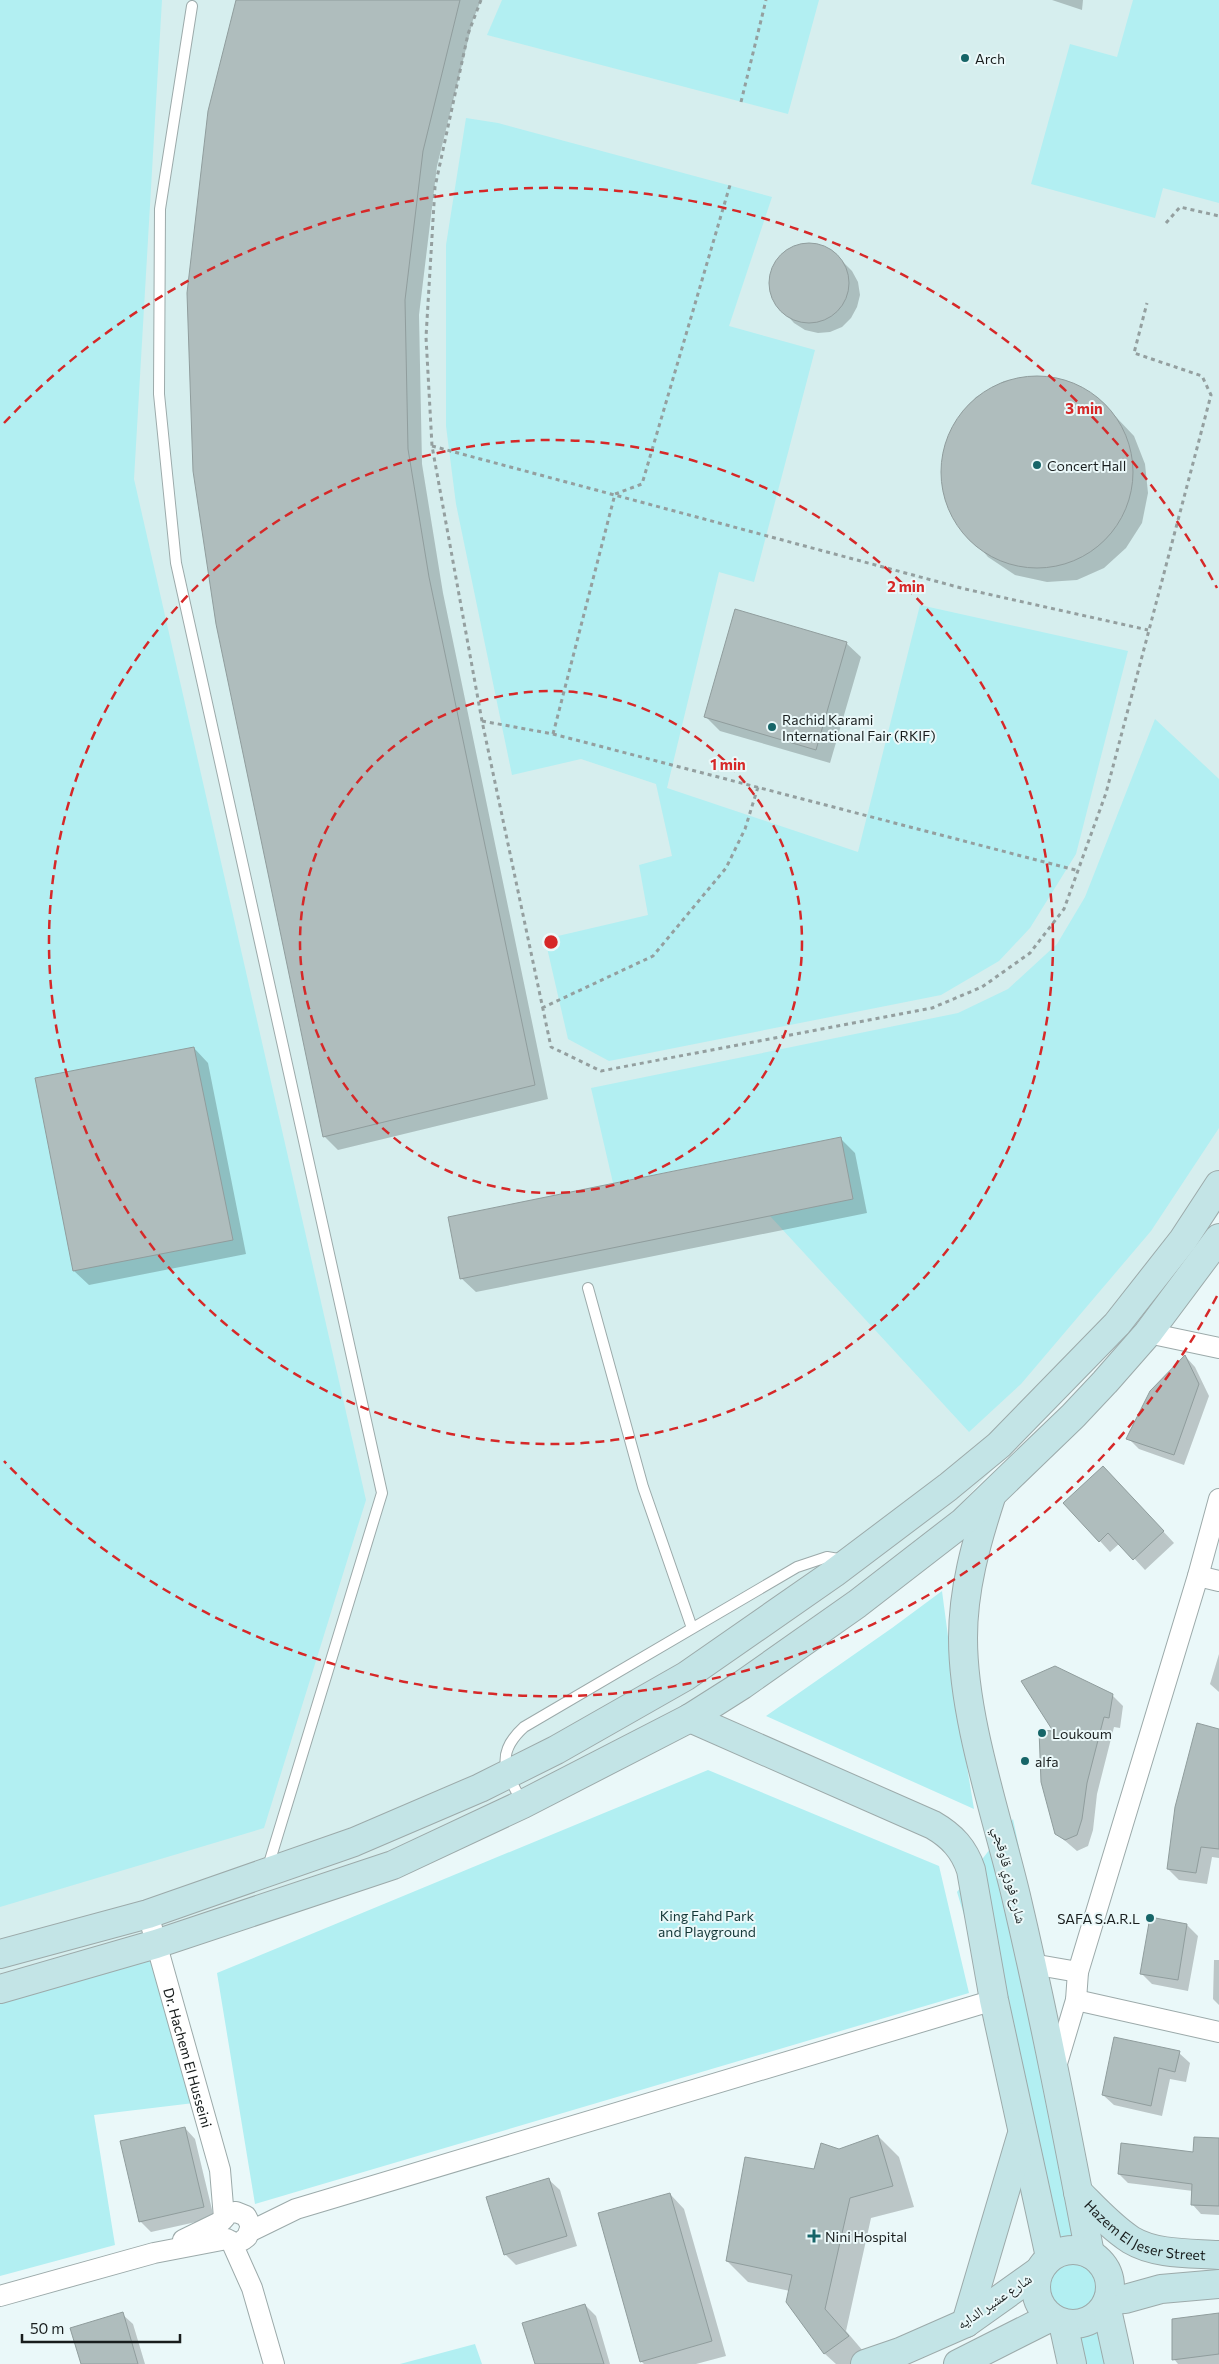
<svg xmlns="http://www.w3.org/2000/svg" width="1219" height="2364" font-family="Commissioner,'Noto Naskh Arabic',sans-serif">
  <rect width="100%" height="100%" fill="#eaf8f9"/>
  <path fill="#d6eeee" d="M 0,0 L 1219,0 L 1219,1187 L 1030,1429 L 942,1524 L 766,1673 L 423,1853 L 18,1971 L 0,1974 Z"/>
  <path fill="#b2eff2" d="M 0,0 L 162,0 L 134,479 L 366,1500 L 264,1828 L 0,1907 Z
    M 502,0 L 819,0 L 788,114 L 487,35 Z
    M 1133,0 L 1219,0 L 1219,203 L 1163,188 L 1155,218 L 1031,184 L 1070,44 L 1117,57 Z
    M 466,118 L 498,123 L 772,197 L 729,326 L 815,350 L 754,582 L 719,572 L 667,788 L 858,852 L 920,605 L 1128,651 L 1076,854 L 1030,928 L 999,961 L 941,995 L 609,1061 L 568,1039 L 545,939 L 648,915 L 639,865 L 672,856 L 656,784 L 581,759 L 512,775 L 456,504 L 446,426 L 446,245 Z
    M 1155,719 L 1219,779 L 1219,1128 L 1151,1231 L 1021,1384 L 969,1432 L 770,1216 L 853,1199 L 841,1137 L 613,1183 L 591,1088 L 958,1013 L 1008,989 L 1057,944 L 1085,897 Z
    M 942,1591 L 958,1712 L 974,1809 L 766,1716 L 892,1628 Z
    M 708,1770 L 939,1866 L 969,1993 L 255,2204 L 217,1973 Z
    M 1013,1819 L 1128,2364 L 1066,2364 L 995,2017 L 957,1892 Z
    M 157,1940 L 194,2103 L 94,2115 L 115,2245 L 0,2276 L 0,1974 Z
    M 475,2344 L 482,2364 L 400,2364 Z"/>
  <path fill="#0003" d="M 237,0 L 481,0 L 473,20 L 437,166 L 419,315 L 422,464 L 443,593 L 548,1099 L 338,1150 L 324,1136 Z
    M 1052,0 L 1083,0 L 1082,10 Z
    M 805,243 L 818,245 L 831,250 L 852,271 L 858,282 L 860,295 L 857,307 L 851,318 L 842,327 L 830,332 L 818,333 L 805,330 L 794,323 L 775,302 L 770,290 L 770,277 L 774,265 L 782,254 L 793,247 Z
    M 1036,376 L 1068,381 L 1097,397 L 1134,436 L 1145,464 L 1148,493 L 1142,523 L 1126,548 L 1104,568 L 1077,580 L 1047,582 L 1015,575 L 988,557 L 953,516 L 942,485 L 943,453 L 955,422 L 976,397 L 1004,381 Z
    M 846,643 L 861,657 L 830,763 L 720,731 L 706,717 Z
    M 194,1048 L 208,1063 L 246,1254 L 89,1285 L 74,1271 Z
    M 841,1139 L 855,1153 L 867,1213 L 476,1292 L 461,1278 Z
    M 1185,1356 L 1195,1367 L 1209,1396 L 1184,1465 L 1139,1449 L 1128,1438 Z
    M 1114,1478 L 1174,1543 L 1145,1570 L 1120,1543 L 1110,1552 L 1100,1541 Z
    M 1219,1654 L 1219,1692 L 1210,1684 Z
    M 1112,1695 L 1123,1706 L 1120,1728 L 1114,1727 L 1097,1794 L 1093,1830 L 1088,1846 L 1077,1851 L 1056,1833 L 1055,1732 Z
    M 1219,1730 L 1219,1858 L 1212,1857 L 1207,1884 L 1179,1880 L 1168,1869 Z
    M 1151,1919 L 1187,1925 L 1198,1936 L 1188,1991 L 1152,1984 L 1141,1973 Z
    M 1214,1960 L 1219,1960 L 1219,2005 L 1213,1999 Z
    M 1179,2053 L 1190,2063 L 1186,2082 L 1170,2079 L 1162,2116 L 1114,2105 L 1103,2095 Z
    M 185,2128 L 195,2139 L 214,2218 L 151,2232 L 140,2221 Z
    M 878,2136 L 899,2157 L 914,2207 L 871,2218 L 846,2331 L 869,2358 L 861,2364 L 836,2364 L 825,2354 L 787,2302 L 790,2291 L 748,2282 L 727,2261 L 839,2150 Z
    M 1219,2139 L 1219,2215 L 1201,2214 L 1192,2204 L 1193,2191 L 1128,2183 L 1119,2174 L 1194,2153 Z
    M 549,2180 L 560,2190 L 577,2246 L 516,2265 L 505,2254 Z
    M 670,2194 L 684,2209 L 726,2356 L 696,2364 L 644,2364 L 641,2361 Z
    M 585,2305 L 596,2316 L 610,2364 L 536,2364 Z
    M 122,2314 L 133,2324 L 145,2364 L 82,2364 Z
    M 1219,2314 L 1219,2364 L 1178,2364 L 1174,2359 Z"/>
  <path fill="#afbdbd" stroke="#909d9d" d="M 236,0 L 460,0 L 423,151 L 405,300 L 408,449 L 429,577 L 535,1085 L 323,1137 L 216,624 L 193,471 L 187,293 L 208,111 Z
    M769 283a40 40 0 1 1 80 0a40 40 0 1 1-80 0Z
    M941 472a96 96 0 1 1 192 0a96 96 0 1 1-192 0Z
    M 735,609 L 847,642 L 816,750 L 704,717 Z
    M 194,1047 L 233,1240 L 73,1271 L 35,1078 Z
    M 841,1137 L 853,1199 L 460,1279 L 448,1217 Z
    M 1185,1355 L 1199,1384 L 1174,1455 L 1126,1439 L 1150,1391 Z
    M 1103,1466 L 1164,1531 L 1133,1560 L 1108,1533 L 1099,1542 L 1063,1503 Z
    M 1055,1666 L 1113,1694 L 1109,1718 L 1104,1717 L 1087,1783 L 1082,1819 L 1077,1835 L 1065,1840 L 1055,1834 L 1041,1782 L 1039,1730 L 1053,1731 L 1021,1681 Z
    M 1197,1723 L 1219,1729 L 1219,1849 L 1201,1847 L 1196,1873 L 1167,1869 L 1175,1807 Z
    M 1150,1917 L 1187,1924 L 1178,1980 L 1140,1974 Z
    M 1114,2037 L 1180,2051 L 1175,2072 L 1159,2068 L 1151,2106 L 1102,2095 Z
    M 185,2127 L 204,2207 L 139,2222 L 120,2141 Z
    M 878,2135 L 893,2186 L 850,2198 L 825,2309 L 849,2336 L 824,2354 L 786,2302 L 792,2275 L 726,2261 L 745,2157 L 814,2169 L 821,2143 L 839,2149 Z
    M 1194,2137 L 1219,2138 L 1219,2206 L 1191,2205 L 1192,2184 L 1118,2174 L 1121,2143 L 1193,2152 Z
    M 549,2178 L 567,2236 L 504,2255 L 486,2197 Z
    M 670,2193 L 712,2341 L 640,2362 L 598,2213 Z
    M 585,2304 L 604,2364 L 535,2364 L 522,2323 Z
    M 123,2312 L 138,2364 L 81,2364 L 70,2328 Z
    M 1219,2313 L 1219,2354 L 1172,2360 L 1172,2319 Z"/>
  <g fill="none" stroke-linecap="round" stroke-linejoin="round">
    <defs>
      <path id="lane" d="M 192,6 L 160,209 L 159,394 L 176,563 L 382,1493 L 267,1870
        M 588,1288 L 643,1487 L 692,1628
        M 523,1804 C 507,1773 493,1755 524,1727 L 797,1567 L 827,1557 L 844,1560"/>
      <g id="street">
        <path d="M 1148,1333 L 1219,1348"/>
        <path d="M 1198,1576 L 1219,1581"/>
        <path id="s1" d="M 148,1914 L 220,2170 L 224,2218"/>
        <path d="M 1032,1964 L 1078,1972"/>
        <path d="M 1076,2000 L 1219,2032"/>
        <path d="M 1055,2070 L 1076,2000 L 1078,1972 L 1198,1576 L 1219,1499"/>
        <path d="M 251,2231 L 296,2209 L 994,2000"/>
        <path d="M 183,2240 L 222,2221 L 229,2213 L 236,2212 L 246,2216 L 251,2226 L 247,2237 L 243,2240"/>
        <path d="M 231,2241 L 252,2288 L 274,2364"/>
        <path d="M 0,2296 L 154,2253 L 227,2239"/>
      </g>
      <g id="secondary">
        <path d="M 991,1497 C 976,1543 963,1589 963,1638 C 963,1719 997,1816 1016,1896 C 1044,2015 1067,2134 1090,2254"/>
        <path d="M 690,1718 L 933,1825 C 952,1836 964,1849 971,1870 L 994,2000 L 1050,2257"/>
        <path d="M 0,1954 L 148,1914 L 354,1842 L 480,1788 L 556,1750 L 686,1676 L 834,1573 L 948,1487 L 999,1445 L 1117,1324 L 1183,1240 L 1219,1185"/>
        <path d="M 0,1989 L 156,1944 L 393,1865 L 523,1804 L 690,1718 L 742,1685 L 857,1604 L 963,1522 L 1073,1416 L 1105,1382 L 1148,1333 L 1219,1238"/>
        <path id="s2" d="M 1078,2192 C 1095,2209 1111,2227 1131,2240 C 1156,2255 1191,2253 1219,2255"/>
        <circle cx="1073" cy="2287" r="37"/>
        <path d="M 1108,2300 L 1125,2299 L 1161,2289 L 1219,2284"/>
        <path d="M 1106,2305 L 1119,2364"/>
        <path d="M 966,2323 L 1021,2137"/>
        <path d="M 1063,2323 L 1072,2364"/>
        <path d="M 865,2364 L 900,2352 L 966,2323 L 1039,2271"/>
        <path d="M 958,2364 L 1051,2317"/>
      </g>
    </defs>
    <use href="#lane" stroke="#9caaaa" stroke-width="12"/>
    <use href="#street" stroke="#9caaaa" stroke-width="22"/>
    <use href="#secondary" stroke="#9caaaa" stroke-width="30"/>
    <path stroke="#949f9f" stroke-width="3" stroke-dasharray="4 4" stroke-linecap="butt" d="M 481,0 L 468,34 L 435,187 L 426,337 L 432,446 L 482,721 L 551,1047 L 601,1071 L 932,1008 L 982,987 L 1030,953 L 1064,909 L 1106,793 L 1211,395 L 1202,376 L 1134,353 L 1147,303
      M 741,102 L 766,0
      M 1166,223 L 1180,207 L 1219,216
      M 432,446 L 965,589 L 1148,630
      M 482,721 L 553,734 L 1079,871
      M 553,734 L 615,494 L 642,484 L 730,185
      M 542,1008 L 653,956 L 726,868 L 745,829 L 758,787"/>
    <use href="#lane" stroke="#fff" stroke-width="10"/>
    <use href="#street" stroke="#fff" stroke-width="20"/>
    <use href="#secondary" stroke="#c3e4e6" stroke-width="28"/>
  </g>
  <g fill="none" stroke="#d62828" stroke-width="2.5" stroke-dasharray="9 6">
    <circle cx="551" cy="942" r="251"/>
    <circle cx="551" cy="942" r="502"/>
    <path d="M1217 1296A754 754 0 0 1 4 1461M4 423A754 754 0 0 1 1217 588"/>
  </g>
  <g fill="#166568" stroke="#eaf8f9" stroke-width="2">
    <circle cx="965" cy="58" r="5"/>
    <circle cx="1037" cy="465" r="5"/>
    <circle cx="772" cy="727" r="5"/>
    <circle cx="1042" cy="1733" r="5"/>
    <circle cx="1025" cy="1761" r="5"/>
    <circle cx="1150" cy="1918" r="5"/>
    <path d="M811.5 2228.5h5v5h5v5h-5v5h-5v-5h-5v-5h5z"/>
  </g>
  <g text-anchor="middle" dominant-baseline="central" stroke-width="4" stroke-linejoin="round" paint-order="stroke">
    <g font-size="14" fill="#181d1d" stroke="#eaf8f9" text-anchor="start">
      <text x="975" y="58">Arch</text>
      <text x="1047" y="465">Concert Hall</text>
      <text x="782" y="719">Rachid Karami<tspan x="782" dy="16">International Fair (RKIF)</tspan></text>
      <text x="1052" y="1733">Loukoum</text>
      <text x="1035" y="1761">alfa</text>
      <text x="1140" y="1918" text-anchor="end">SAFA S.A.R.L</text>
      <text x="825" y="2236">Nini Hospital</text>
    </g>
    <g font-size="14" fill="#181d1d" stroke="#eaf8f9">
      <text transform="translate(1010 1875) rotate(76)">شارع فوزي قاوقجي</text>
      <text stroke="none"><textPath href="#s1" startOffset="149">Dr. Hachem El Husseini</textPath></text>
      <text stroke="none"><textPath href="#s2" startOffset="81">Hazem El Jeser Street</textPath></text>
      <text transform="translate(994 2301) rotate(-34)">شارع عشير الدايه</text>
    </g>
    <g font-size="14" fill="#133637" stroke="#eaf8f9">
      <text x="707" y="1915">King Fahd Park<tspan x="707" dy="16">and Playground</tspan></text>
    </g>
  </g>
  <circle cx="551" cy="942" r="8" fill="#d62828" stroke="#eaf8f9" stroke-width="2.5"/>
  <g font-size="15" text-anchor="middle" font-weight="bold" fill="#d62828" stroke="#eaf8f9" stroke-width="4" stroke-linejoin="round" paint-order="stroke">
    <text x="1084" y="414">3 min</text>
    <text x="906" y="592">2 min</text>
    <text x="728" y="770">1 min</text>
  </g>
  <path d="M22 2334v8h158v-8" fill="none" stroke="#181d1d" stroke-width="2.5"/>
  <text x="30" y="2334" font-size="15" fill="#181d1d" stroke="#eaf8f9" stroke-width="4" paint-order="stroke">50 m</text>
</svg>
